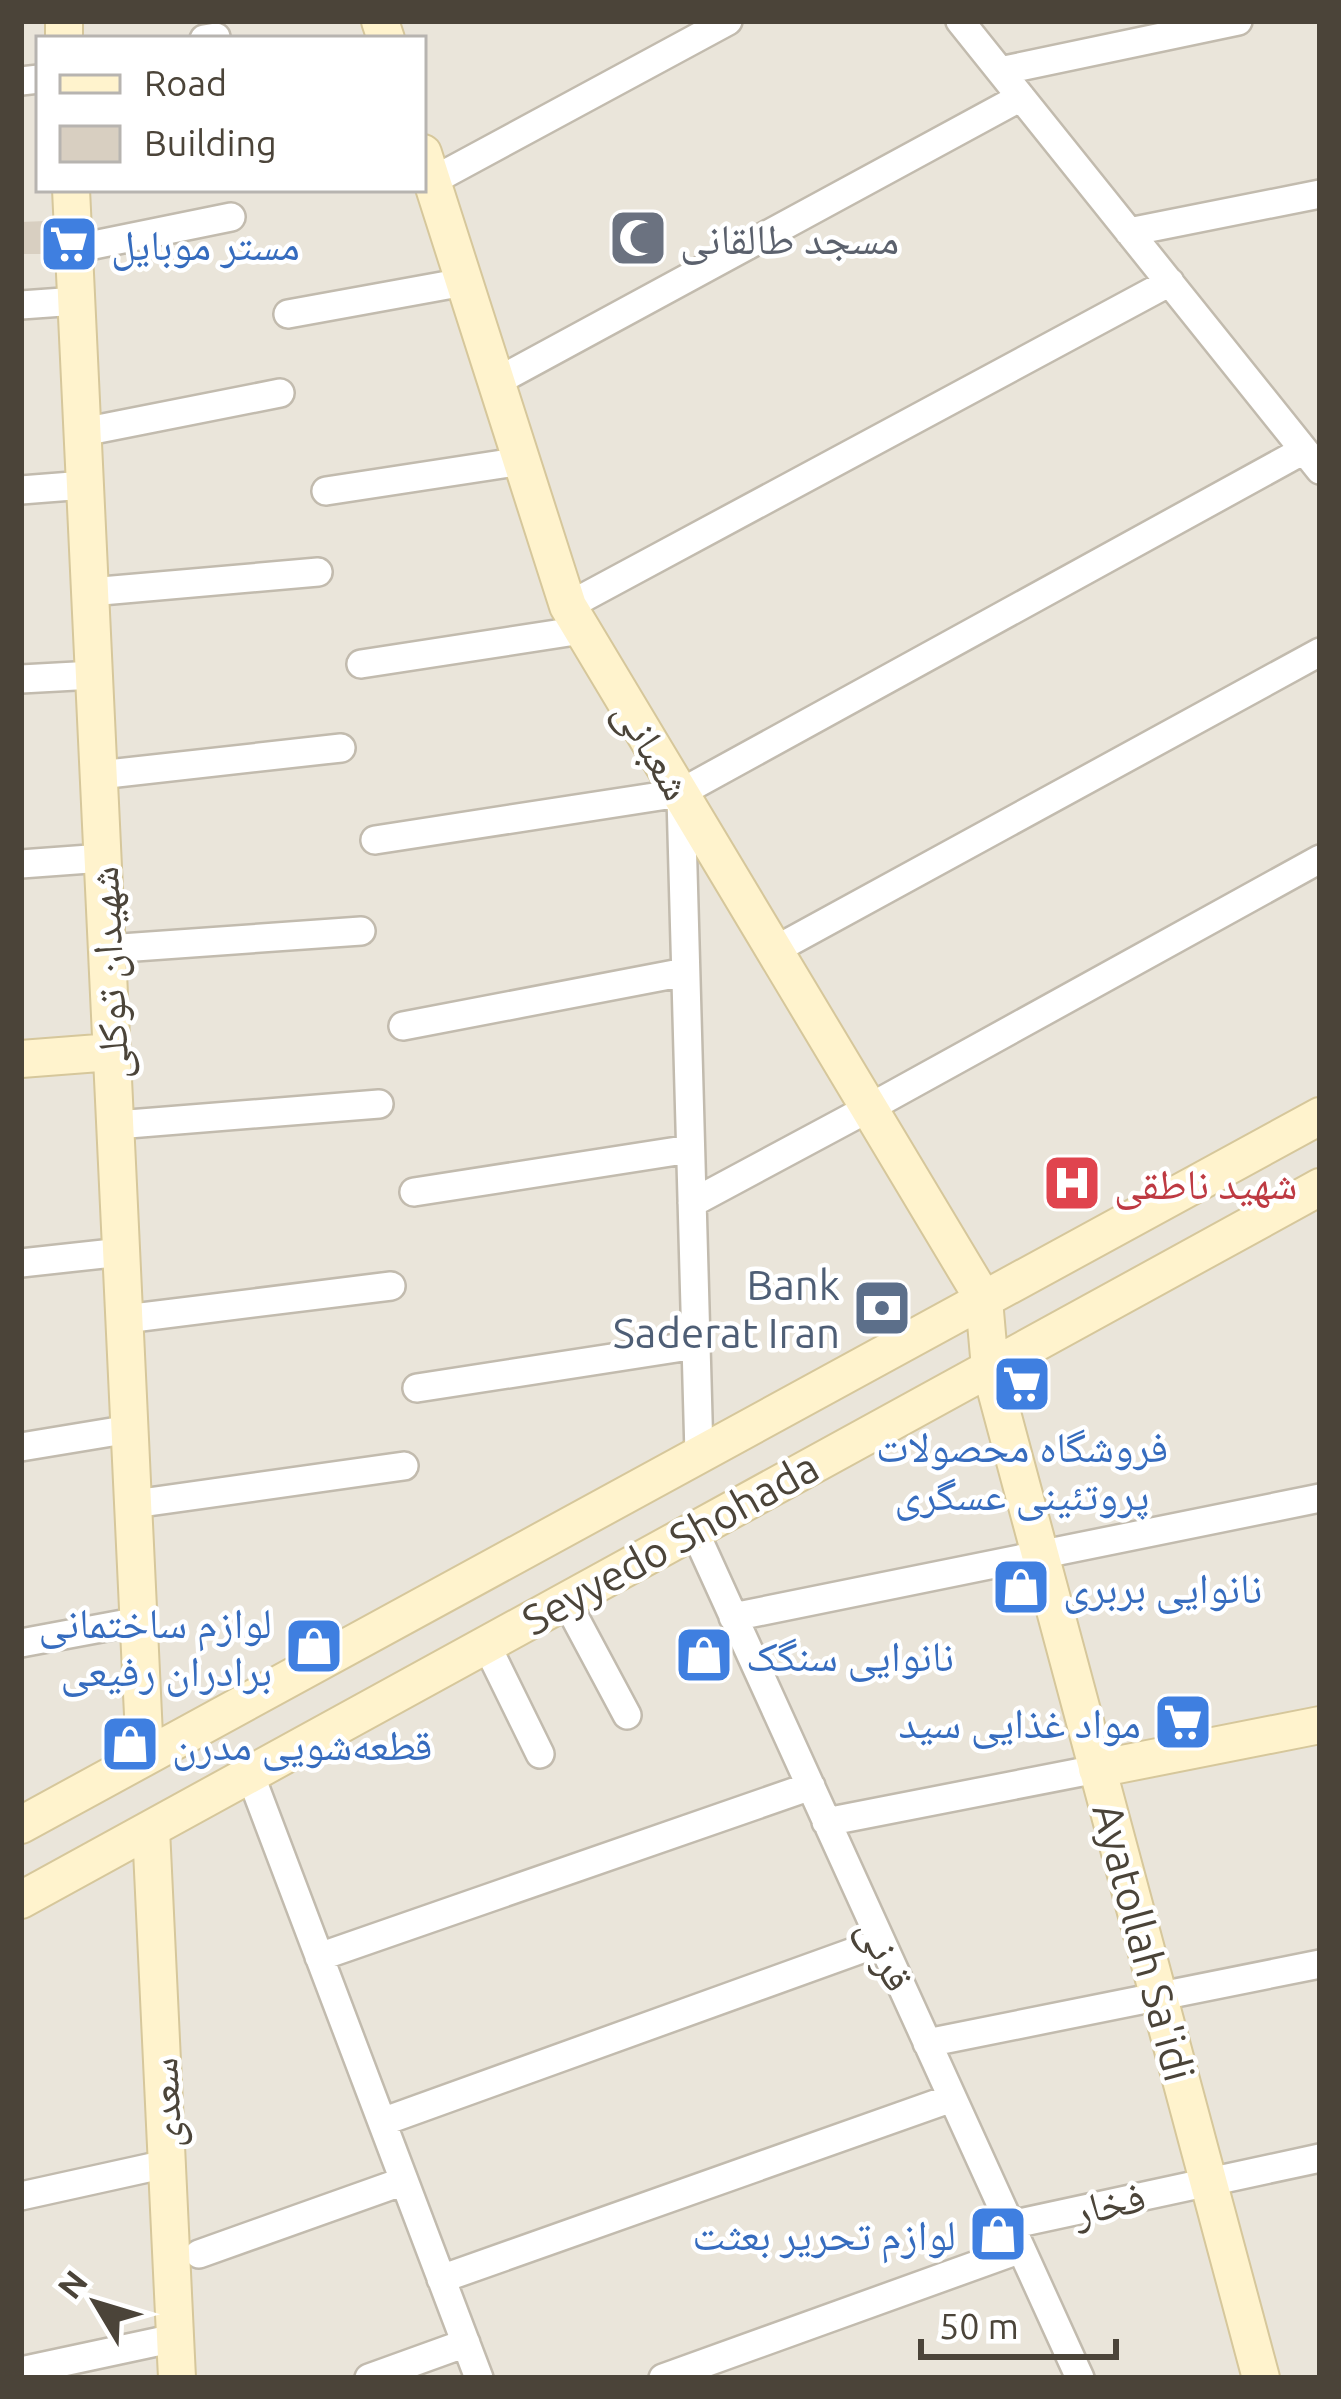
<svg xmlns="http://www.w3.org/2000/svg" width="1341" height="2399" font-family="Ubuntu,'Noto Naskh Arabic',sans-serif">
  <rect width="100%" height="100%" fill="#f6f3ec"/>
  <path fill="#eae5da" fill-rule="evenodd" d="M 21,21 L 1320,21 L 1320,2378 L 21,2378 ZM 39,39 L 423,39 L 423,189 L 39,189 Z"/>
  <path fill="#d8cfc1" d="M 45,221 L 46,254 L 21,254 L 21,222 Z"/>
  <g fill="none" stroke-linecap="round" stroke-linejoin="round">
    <defs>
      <path id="street" d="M 960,21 L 1320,470
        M 204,39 L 216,37
        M 1000,71 L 1238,21
        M 21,81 L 39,79
        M 432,181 L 728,21
        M 1129,232 L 1320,194
        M 74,249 L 231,217
        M 21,305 L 77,301
        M 288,314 L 464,282
        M 496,382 L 1021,97
        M 83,432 L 280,393
        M 21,490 L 85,485
        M 326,491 L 522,461
        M 90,592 L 318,572
        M 568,606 L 1170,282
        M 361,664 L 582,630
        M 21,679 L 94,675
        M 99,775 L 341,748
        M 681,797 L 699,1454
        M 375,840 L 680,793 L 1304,450
        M 21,864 L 103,858
        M 107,949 L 361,931
        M 775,950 L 1320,652
        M 403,1026 L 685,972
        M 116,1125 L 379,1104
        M 414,1192 L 690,1149
        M 692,1203 L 869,1108 L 1320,859
        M 21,1263 L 122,1252
        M 125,1319 L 391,1286
        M 417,1388 L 696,1345
        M 21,1447 L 130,1429
        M 134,1504 L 404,1466
        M 694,1530 L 1080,2378
        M 566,1601 L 627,1715
        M 733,1617 L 1320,1498
        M 21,1643 L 139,1621
        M 486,1644 L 540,1754
        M 250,1774 L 479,2378
        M 826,1822 L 1097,1769
        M 319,1957 L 811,1786
        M 927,2043 L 1320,1964
        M 382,2122 L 881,1942
        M 21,2196 L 166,2164
        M 1010,2225 L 1320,2158
        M 199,2254 L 404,2181
        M 441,2279 L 952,2098
        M 21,2371 L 175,2338
        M 369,2378 L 466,2343
        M 663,2378 L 1021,2249"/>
      <path id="secondary" d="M 64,21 L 64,39
        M 380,21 L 386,39
        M 423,153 L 568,606 L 984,1300 L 990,1368 L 1261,2378
        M 71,189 L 145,1757
        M 21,1059 L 112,1052
        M 1097,1769 L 1320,1725
        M 21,1825 L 1320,1116
        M 151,1829 L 177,2378
        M 21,1900 L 1320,1187"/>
    </defs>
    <use href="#street" stroke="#c2bbae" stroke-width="32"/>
    <use href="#secondary" stroke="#d6c79b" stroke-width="40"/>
    <use href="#street" stroke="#fff" stroke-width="27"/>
    <use href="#secondary" stroke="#fff3cd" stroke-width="36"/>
  </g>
  <defs>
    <symbol id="mosque-square" viewBox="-11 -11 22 22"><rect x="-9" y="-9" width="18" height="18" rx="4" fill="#6b7280" stroke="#fff"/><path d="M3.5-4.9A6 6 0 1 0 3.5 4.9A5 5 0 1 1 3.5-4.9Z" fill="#fff"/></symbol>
    <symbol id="supermarket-square" viewBox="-11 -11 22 22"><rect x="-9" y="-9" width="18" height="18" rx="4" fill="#3f7fe0" stroke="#fff"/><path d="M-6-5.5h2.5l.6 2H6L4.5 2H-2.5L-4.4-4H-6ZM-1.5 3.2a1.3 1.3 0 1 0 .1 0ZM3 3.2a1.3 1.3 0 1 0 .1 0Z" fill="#fff"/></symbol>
    <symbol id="hospital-square" viewBox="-11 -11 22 22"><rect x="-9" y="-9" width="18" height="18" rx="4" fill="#e0444e" stroke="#fff"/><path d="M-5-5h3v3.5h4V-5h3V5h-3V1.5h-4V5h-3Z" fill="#fff"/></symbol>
    <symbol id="bank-square" viewBox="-11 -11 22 22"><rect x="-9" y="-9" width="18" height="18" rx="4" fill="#5c6f8a" stroke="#fff"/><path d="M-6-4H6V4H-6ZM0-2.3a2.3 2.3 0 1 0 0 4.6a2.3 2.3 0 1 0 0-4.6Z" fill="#fff"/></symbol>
    <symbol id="shop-square" viewBox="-11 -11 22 22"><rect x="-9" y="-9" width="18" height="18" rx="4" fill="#3f7fe0" stroke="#fff"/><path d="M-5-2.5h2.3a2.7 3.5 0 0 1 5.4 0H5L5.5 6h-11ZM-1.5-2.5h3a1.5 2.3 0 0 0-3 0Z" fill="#fff"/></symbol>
  </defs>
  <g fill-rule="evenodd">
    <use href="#mosque-square" x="605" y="205" width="66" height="66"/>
    <use href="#supermarket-square" x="36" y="211" width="66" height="66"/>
    <use href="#hospital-square" x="1039" y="1150" width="66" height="66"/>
    <use href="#bank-square" x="849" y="1275" width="66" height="66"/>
    <use href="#supermarket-square" x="989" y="1351" width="66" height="66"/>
    <use href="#shop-square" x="988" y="1554" width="66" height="66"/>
    <use href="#shop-square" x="281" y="1613" width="66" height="66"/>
    <use href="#shop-square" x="671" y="1622" width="66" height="66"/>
    <use href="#supermarket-square" x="1150" y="1689" width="66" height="66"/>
    <use href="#shop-square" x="97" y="1711" width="66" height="66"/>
    <use href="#shop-square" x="965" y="2201" width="66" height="66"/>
  </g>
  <g text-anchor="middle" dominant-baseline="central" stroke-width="9" stroke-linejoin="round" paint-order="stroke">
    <g font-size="42" fill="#5b616d" stroke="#fff" text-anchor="start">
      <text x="680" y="238">مسجد طالقانی</text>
    </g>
    <g font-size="42" fill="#366cbe" stroke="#fff" text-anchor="start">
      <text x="111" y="244">مستر موبایل</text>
      <text x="1022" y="1446" text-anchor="middle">فروشگاه محصولات<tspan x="1022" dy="48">پروتئینی عسگری</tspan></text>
      <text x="1063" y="1587">نانوایی بربری</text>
      <text x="272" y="1622" text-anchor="end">لوازم ساختمانی<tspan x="272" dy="48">برادران رفیعی</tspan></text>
      <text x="746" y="1655">نانوایی سنگک</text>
      <text x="1141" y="1722" text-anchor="end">مواد غذایی سید</text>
      <text x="172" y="1744">قطعه‌شویی مدرن</text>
      <text x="956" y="2234" text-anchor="end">لوازم تحریر بعثت</text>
    </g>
    <g font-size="42" fill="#4b4439" stroke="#fff">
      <text transform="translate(654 749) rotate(59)">شعبانی</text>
      <text transform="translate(108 973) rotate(-93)">شهیدان توکلی</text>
      <text transform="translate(670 1543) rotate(-29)">Seyyedo Shohada</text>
      <text transform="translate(1144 1942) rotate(75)">Ayatollah Sa'idi</text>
      <text transform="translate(887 1954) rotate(65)">قرنی</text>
      <text transform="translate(164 2103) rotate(-93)">سعدی</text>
      <text transform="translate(1109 2203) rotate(-13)">فخار</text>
    </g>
    <g font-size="42" fill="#be3a42" stroke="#fff" text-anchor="start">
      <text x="1114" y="1183">شهید ناطقی</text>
    </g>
    <g font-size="42" fill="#4e5e75" stroke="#fff" text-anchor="end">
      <text x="840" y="1284">Bank<tspan x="840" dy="48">Saderat Iran</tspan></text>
    </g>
  </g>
  <rect width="1341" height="2399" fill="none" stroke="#4b4439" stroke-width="48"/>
  <rect x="36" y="36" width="390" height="156" fill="#ffffff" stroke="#b7b4b0" stroke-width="3"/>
  <rect x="60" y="75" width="60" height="18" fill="#fff3cd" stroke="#b7b4b0" stroke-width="3"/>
  <text x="144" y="96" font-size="36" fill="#4b4439">Road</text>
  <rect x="60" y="126" width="60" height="36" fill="#d8cfc1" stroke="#b7b4b0" stroke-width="3"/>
  <text x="144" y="156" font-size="36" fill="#4b4439">Building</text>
  <g transform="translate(96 2303) rotate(308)" stroke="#ffffff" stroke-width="9" paint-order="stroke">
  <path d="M0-9L21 45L0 30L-21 45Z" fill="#4b4439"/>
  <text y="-18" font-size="33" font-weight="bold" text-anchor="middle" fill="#4b4439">N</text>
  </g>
  <path d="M921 2339v18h195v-18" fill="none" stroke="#4b4439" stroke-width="6"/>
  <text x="939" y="2339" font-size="36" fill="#4b4439" stroke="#ffffff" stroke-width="9" paint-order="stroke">50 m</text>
</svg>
